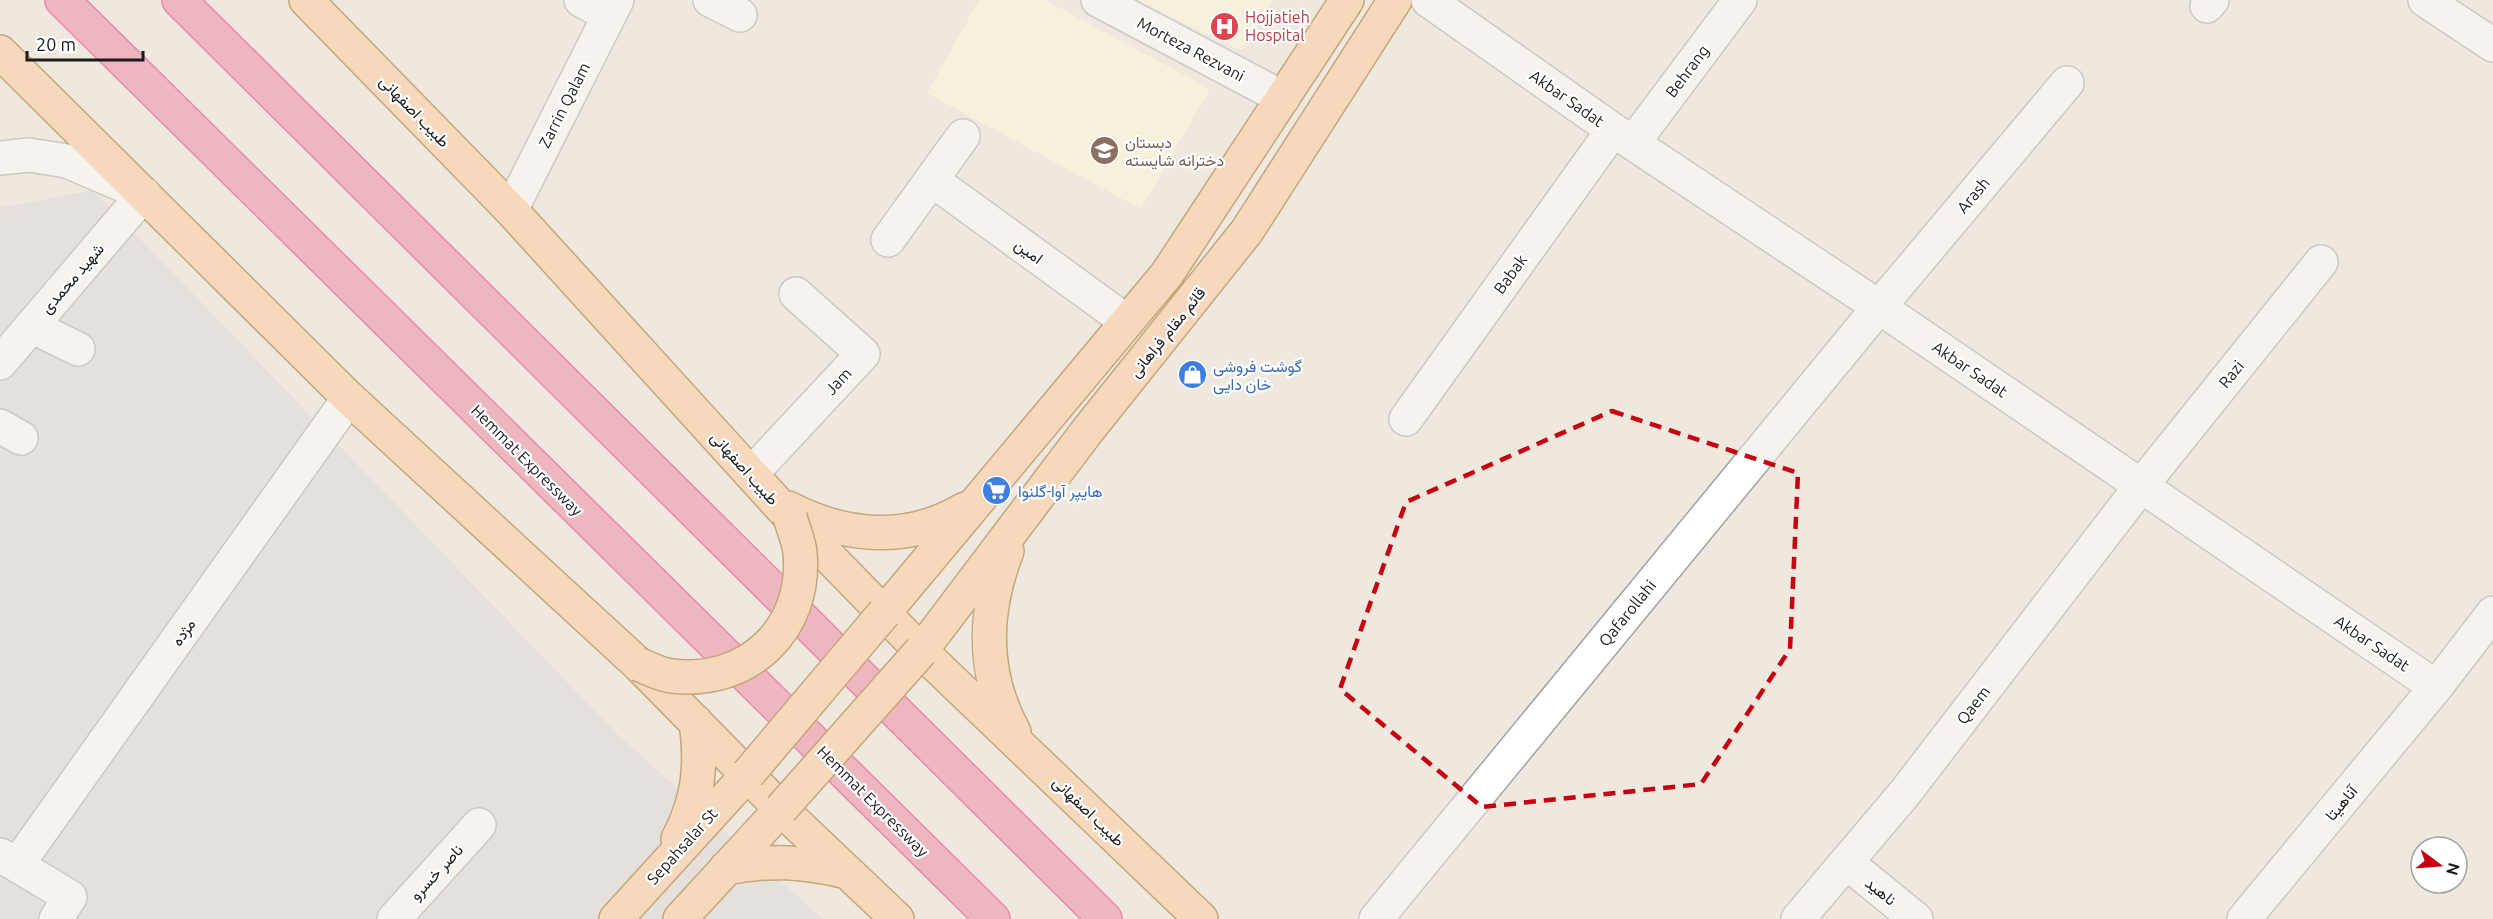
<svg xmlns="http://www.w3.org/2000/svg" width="2493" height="919" font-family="Ubuntu,Vazirmatn,sans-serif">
  <rect width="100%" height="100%" fill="#eee8df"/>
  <path fill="#d9d8d8" d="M 93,190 L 617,734 L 823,919 L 0,919 L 0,208 Z"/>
  <path fill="#fffcd7" d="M 979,0 L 1045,0 L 1210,89 L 1141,209 L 927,93 Z
    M 1138,0 L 1273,0 L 1242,51 Z"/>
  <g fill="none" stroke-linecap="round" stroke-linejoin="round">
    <defs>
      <path id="minor" d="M 581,0 L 608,15
        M 710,0 L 740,15
        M 1098,0 L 1283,98
        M 1428,0 L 1613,130 L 1879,307 L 2436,687 L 2493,613
        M 2425,0 L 2493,45
        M 2207,6 L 2212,0
        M 1633,143 L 1740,0
        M 0,158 L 29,155 L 67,161 L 144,194 L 0,363
        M 932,180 L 1126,321
        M 511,210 L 617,0
        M 888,240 L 963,136
        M 31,326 L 78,349
        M 1406,419 L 1613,130
        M 0,426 L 21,438
        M 751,474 L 863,354 L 796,294
        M 0,855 L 70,897 L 56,919
        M 1846,862 L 1916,919
        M 17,865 L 349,398
        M 394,919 L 479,825
        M 1376,919 L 1879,307 L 2067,83
        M 1798,919 L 1904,794 L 2141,486 L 2321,262
        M 2244,919 L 2436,687"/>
      <path id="major" d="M 306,0 L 511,210 L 790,517 L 921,651 L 1201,919
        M 0,52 L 349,398 L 638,664 L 781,809 L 897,919
        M 788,508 C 846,538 908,543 965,509
        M 1007,551 C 983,612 982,674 1014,732
        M 884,613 L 1167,274 L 1347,0
        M 921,651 L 1088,430 L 1247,231 L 1395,0
        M 678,839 C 699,799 702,765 696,722
        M 726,868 C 769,859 805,862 847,872
        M 616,919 L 748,774
        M 680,919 L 781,809"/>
      <path id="highway" d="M 62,0 L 993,919
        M 179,0 L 1105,919"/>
    </defs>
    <use href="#minor" stroke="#a2a2a2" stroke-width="36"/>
    <use href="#major" stroke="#925600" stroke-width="36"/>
    <use href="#highway" stroke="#e5126b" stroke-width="36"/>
    <use href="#minor" stroke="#fff" stroke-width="33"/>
    <use href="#major" stroke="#ffc893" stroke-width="33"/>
    <use href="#highway" stroke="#ee7d9b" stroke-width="33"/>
    <defs>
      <path id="major-bridge" d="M 638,664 C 648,668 661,675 672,676 C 748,685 807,629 800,553 C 799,541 793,528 790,517
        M 748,774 L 884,613
        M 781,809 L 921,651"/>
    </defs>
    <use href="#major-bridge" stroke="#925600" stroke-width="36" stroke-linecap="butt"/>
    <use href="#major-bridge" stroke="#ffc893" stroke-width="33"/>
  </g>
  <path d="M0 0H2493V919H0ZM 1612,411 L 1798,473 L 1790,649 L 1701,784 L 1482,807 L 1340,689 L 1406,502 Z" fill="#eee8df" fill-opacity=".55" fill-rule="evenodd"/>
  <path fill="none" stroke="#c6000f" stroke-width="4.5" stroke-dasharray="12 8" stroke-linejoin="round" d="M 1612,411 L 1798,473 L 1790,649 L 1701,784 L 1482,807 L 1340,689 L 1406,502 Z"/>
  <defs>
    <symbol id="hospital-disc" viewBox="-11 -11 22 22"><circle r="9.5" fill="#e0444e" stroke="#fff"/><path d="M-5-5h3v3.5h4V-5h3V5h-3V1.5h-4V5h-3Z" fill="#fff"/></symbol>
    <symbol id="school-disc" viewBox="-11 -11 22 22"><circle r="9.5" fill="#8d6e63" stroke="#fff"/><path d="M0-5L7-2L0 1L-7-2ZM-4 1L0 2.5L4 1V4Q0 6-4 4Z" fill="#fff"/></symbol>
    <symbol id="shop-disc" viewBox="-11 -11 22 22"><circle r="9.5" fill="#3f7fe0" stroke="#fff"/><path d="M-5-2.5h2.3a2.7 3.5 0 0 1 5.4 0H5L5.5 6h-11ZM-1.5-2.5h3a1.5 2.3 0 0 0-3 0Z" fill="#fff"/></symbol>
    <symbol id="supermarket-disc" viewBox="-11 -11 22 22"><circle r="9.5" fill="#3f7fe0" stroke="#fff"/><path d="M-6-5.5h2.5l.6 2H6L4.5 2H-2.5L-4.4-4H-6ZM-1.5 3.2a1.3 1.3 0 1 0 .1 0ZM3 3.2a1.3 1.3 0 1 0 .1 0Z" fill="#fff"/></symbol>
  </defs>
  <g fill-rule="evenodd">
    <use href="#hospital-disc" x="1208" y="10" width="33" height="33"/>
    <use href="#school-disc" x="1088" y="134" width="33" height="33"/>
    <use href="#shop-disc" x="1176" y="358" width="33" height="33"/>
    <use href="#supermarket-disc" x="980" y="474" width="33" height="33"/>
  </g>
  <g text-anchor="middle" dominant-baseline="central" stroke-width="4.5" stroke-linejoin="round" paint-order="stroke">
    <g font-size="16" fill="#be3a42" stroke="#fff" text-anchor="start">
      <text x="1245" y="17">Hojjatieh<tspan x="1245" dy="18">Hospital</tspan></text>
    </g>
    <g font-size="16" fill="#1b1b1b" stroke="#fff">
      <text transform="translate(1191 49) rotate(28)">Morteza Rezvani</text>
      <text transform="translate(1687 71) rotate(-53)">Behrang</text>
      <text transform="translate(1567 98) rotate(35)">Akbar Sadat</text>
      <text transform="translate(564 105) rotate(-63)">Zarrin Qalam</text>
      <text transform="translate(415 111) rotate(46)">طبیب اصفهانی</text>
      <text transform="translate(1973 195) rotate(-50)">Arash</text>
      <text transform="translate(1029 251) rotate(36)">امین</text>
      <text transform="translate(1510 274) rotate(-54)">Babak</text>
      <text transform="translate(72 278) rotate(-49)">شهید محمدی</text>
      <text transform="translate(1167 332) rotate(-51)">قائم مقام فراهانی</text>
      <text transform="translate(1970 369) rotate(34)">Akbar Sadat</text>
      <text transform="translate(2231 374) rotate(-51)">Razi</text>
      <text transform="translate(838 381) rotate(-47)">Jam</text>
      <text transform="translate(527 460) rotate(45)">Hemmat Expressway</text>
      <text transform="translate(745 468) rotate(48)">طبیب اصفهانی</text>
      <text transform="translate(1627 613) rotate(-51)">Qafarollahi</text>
      <text transform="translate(183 632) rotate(-55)">مژده</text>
      <text transform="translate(2372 643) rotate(34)">Akbar Sadat</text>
      <text transform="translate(1973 705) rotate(-52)">Qaem</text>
      <text transform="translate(873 801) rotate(45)">Hemmat Expressway</text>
      <text transform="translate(2341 803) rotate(-50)">آناهیتا</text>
      <text transform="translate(1089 811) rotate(44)">طبیب اصفهانی</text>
      <text transform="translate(682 846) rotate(-48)">Sepahsalar St</text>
      <text transform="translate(436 872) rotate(-47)">ناصر خسرو</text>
      <text transform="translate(1881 891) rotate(39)">ناهید</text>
    </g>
    <g font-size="16" fill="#785e54" stroke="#fff" text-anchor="start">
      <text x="1125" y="142">دبستان<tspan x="1125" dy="18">دخترانه شایسته</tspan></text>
    </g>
    <g font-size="16" fill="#366cbe" stroke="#fff" text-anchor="start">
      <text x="1213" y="366">گوشت فروشی<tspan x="1213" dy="18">خان دایی</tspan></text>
      <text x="1018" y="491">هایپر آوا-گلنوا</text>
    </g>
  </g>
  <g transform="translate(2439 865) rotate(106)"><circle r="28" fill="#ffffff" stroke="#a4a4a4" stroke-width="1.5"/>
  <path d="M0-4.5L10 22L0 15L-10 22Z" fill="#c6000f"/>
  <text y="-9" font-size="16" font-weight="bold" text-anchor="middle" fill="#1b1b1b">N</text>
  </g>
  <path d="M27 51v9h116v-9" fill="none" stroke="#1b1b1b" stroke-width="3"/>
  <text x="36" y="51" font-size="18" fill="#1b1b1b" stroke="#ffffff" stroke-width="4.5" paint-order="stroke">20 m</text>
</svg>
